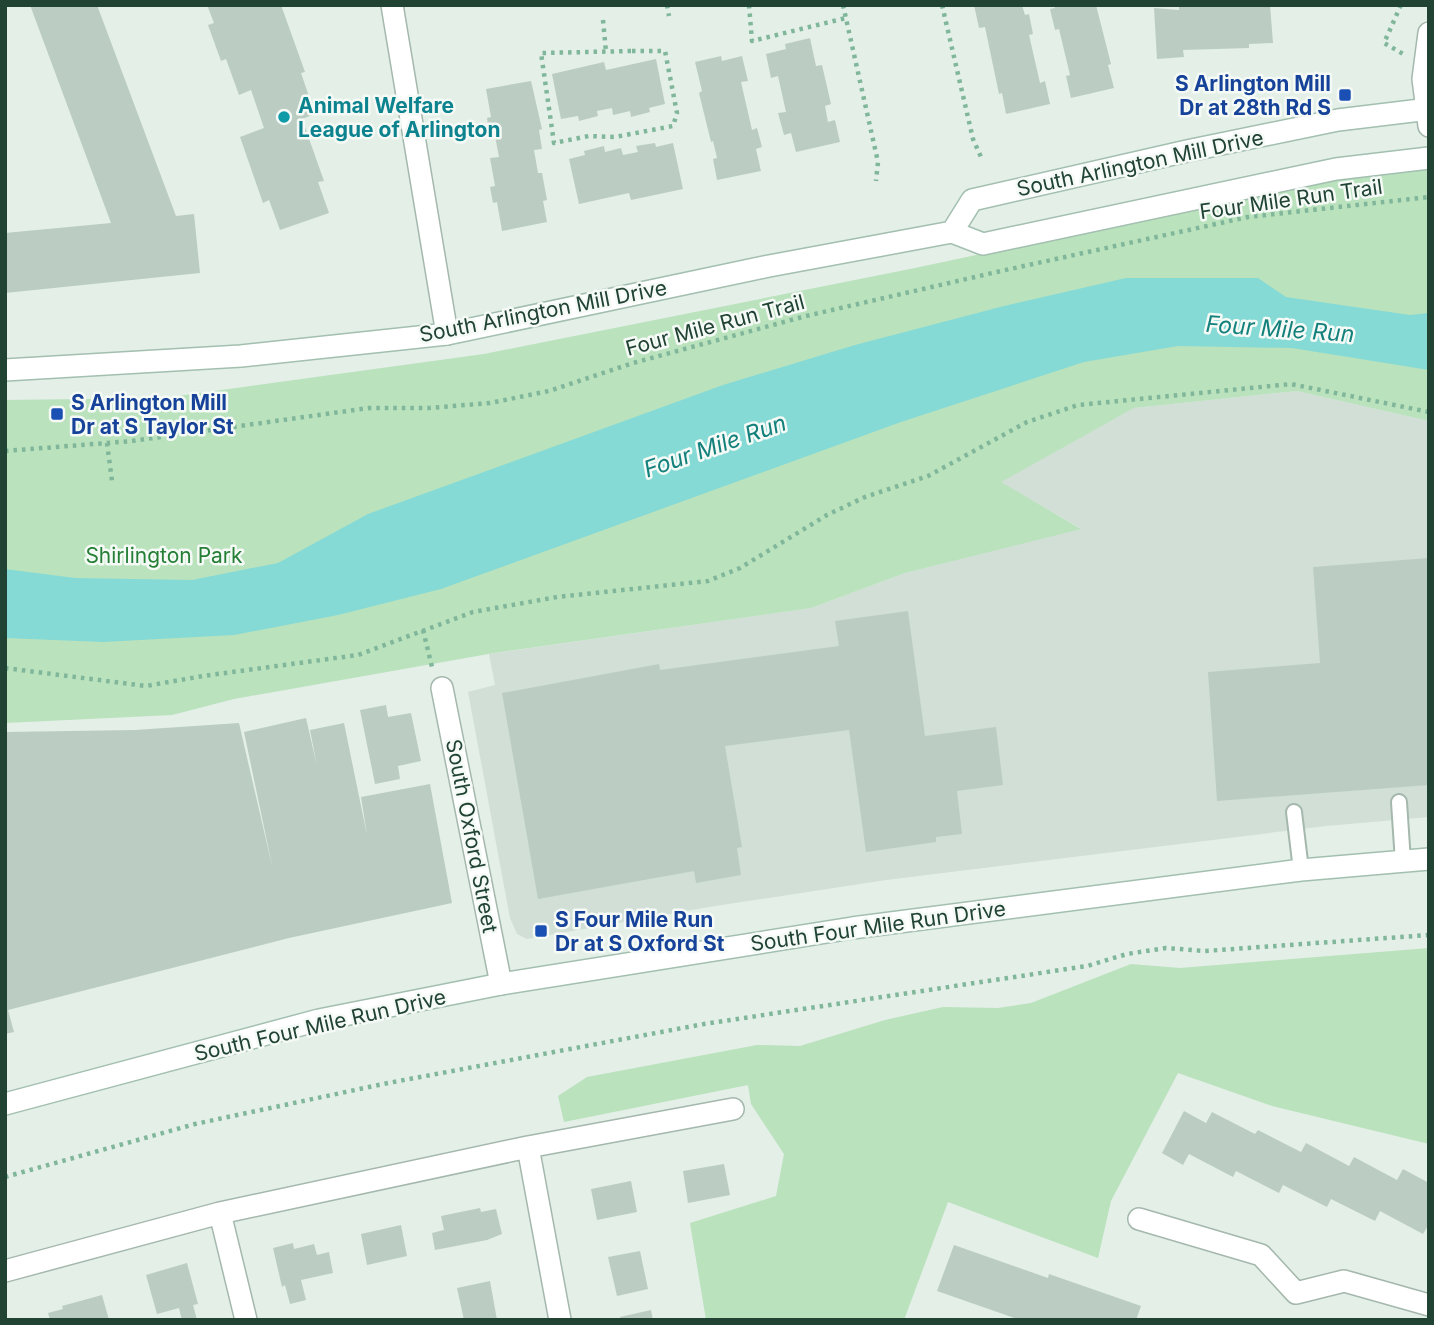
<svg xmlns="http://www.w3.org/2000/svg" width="1434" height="1325" font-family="Inter,sans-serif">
  <rect width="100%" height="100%" fill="#e3efe7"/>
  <path fill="#d1dfd6" d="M 1297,391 L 1429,421 L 1429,817 L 1326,826 L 886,880 L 709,907 L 527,939 L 517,934 L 510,918 L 468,692 L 495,685 L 489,654 L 811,608 L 905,573 L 1080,528 L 1000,482 L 1134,408 Z"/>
  <path fill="#bae2bd" d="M 1429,170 L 1429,421 L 1297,391 L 1134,408 L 1001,482 L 1081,529 L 905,573 L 811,608 L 494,653 L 234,699 L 172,715 L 5,723 L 5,400 L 163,398 L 484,354 L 915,268 L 1338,178 Z
    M 1429,948 L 1429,1144 L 1272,1106 L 1178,1073 L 1111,1201 L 1098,1258 L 948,1202 L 904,1320 L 706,1320 L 690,1223 L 776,1196 L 784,1154 L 751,1104 L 748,1085 L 564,1122 L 558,1096 L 587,1077 L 757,1045 L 800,1046 L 885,1020 L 943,1007 L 998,1008 L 1031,1003 L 1131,964 L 1180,968 Z"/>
  <path fill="#85dad6" d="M 1126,278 L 1258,278 L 1286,297 L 1410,315 L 1429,313 L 1429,370 L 1292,348 L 1178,346 L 1084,362 L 901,422 L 441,589 L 338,615 L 234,635 L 103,642 L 5,638 L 5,569 L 75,578 L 192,580 L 278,563 L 368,514 L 723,385 L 855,345 L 1004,306 Z"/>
  <path fill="#bbcdc2" d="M 30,5 L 97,5 L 176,216 L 194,214 L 200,273 L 5,293 L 5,233 L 111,223 Z
    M 207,5 L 281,5 L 305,72 L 301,73 L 315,114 L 302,119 L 324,181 L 318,182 L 329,213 L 280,230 L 269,200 L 263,203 L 240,137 L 264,128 L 251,90 L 239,95 L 226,59 L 221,61 L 208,25 L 214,23 Z
    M 974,5 L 1022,5 L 1025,15 L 1029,14 L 1033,34 L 1029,35 L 1040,83 L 1045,81 L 1050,104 L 1006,114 L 1002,93 L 999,94 L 985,27 L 979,28 Z
    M 1054,5 L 1096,5 L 1111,64 L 1108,65 L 1114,88 L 1071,98 L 1066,76 L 1070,75 L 1059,29 L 1055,30 L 1050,9 L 1055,8 Z
    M 1179,5 L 1200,5 L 1200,7 L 1270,5 L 1273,43 L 1249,44 L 1249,48 L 1183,50 L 1184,57 L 1157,59 L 1154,8 L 1179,10 Z
    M 810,38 L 816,66 L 822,65 L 831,104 L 825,106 L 828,122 L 835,120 L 840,142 L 796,152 L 791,133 L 784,135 L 778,113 L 786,112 L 778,76 L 771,78 L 766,54 L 786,49 L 785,44 Z
    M 721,56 L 722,61 L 742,56 L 748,81 L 741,82 L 752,130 L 757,128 L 762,147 L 756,149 L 761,171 L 717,180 L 713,159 L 717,158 L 713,141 L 711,142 L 699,93 L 702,91 L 695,62 Z
    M 656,59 L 665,104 L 649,108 L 650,112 L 631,117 L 630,111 L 613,115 L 612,108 L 597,111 L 598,116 L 579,121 L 578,116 L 561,119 L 552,74 L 604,62 L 606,70 Z
    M 531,81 L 542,129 L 539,130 L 542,149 L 534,150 L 538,173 L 542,173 L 547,200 L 543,201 L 547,222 L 502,231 L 497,202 L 493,203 L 490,187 L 495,186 L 490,158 L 499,157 L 494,131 L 489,132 L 487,118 L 491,117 L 486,89 Z
    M 655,143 L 656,147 L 673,143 L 683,189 L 631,200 L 629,193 L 579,204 L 569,159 L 585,155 L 584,151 L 604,146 L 605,152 L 621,148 L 623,155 L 638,152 L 636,146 Z
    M 1429,558 L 1429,785 L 1217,801 L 1208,672 L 1320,663 L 1313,567 Z
    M 908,611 L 925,736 L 996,727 L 1003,785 L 957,791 L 962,834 L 936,837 L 936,842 L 866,852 L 849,730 L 725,746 L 742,847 L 737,848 L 741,875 L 696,883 L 694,871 L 538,899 L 502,693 L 659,664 L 660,670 L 839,646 L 835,621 Z
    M 386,705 L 388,717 L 411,713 L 421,761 L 398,766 L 400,779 L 375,784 L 360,710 Z
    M 306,718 L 317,766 L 310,730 L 344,723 L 367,835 L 361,797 L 430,784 L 452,903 L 289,938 L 8,1010 L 14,1032 L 5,1034 L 5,732 L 135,730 L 239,723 L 273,870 L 244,732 Z
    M 1184,1111 L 1206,1123 L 1212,1112 L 1255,1134 L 1258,1130 L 1301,1152 L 1306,1143 L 1349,1166 L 1354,1157 L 1397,1180 L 1403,1169 L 1429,1183 L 1429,1224 L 1423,1234 L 1380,1211 L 1375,1221 L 1331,1199 L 1327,1207 L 1283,1185 L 1279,1193 L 1236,1171 L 1233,1177 L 1189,1154 L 1183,1165 L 1162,1153 Z
    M 724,1164 L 730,1195 L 688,1203 L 683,1171 Z
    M 631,1181 L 637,1212 L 597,1220 L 591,1189 Z
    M 480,1208 L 481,1212 L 496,1209 L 502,1234 L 487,1240 L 435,1250 L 432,1233 L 444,1230 L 441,1216 Z
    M 401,1225 L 407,1256 L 367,1265 L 361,1234 Z
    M 293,1243 L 294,1249 L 314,1244 L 317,1255 L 329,1252 L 333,1273 L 301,1280 L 306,1300 L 290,1304 L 285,1285 L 282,1287 L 273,1248 Z
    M 954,1245 L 1048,1278 L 1049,1274 L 1141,1306 L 1136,1320 L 1020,1320 L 937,1291 Z
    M 640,1251 L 648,1289 L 617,1296 L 608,1257 Z
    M 187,1263 L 198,1304 L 193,1305 L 197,1320 L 182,1320 L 179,1308 L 157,1314 L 146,1275 Z
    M 490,1281 L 497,1320 L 464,1320 L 457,1288 Z
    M 102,1295 L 109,1320 L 50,1320 L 48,1313 L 63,1309 L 62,1306 Z
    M 651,1310 L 653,1320 L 620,1320 L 620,1317 Z"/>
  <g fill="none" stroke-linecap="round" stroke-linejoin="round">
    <defs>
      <path id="lane" d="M 1399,802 L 1403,862
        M 1294,812 L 1301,870"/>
      <path id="street" d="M 392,5 L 447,334
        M 1429,33 L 1423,79 L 1429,126
        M 442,688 L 501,984
        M 528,1147 L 560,1320
        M 220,1213 L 246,1320
        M 1139,1219 L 1261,1255 L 1296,1293 L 1344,1281 L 1429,1305
        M 5,1271 L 220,1213 L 528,1147 L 733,1109"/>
      <path id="secondary" d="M 952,232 L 972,200 L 1187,151 L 1338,120 L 1429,109
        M 5,370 L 241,356 L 447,334 L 769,266 L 952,232 L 983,244 L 1336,169 L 1429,158
        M 5,1104 L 319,1020 L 501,984 L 852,928 L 1301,870 L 1429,859"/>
    </defs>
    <use href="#lane" stroke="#a5b8ad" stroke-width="18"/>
    <use href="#street" stroke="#a5b8ad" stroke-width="24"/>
    <use href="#secondary" stroke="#a3bfb0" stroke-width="24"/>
    <path stroke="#80b69a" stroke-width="4.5" stroke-dasharray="3.5 5" stroke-linecap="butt" d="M 667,5 L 669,16
      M 749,5 L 752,41 L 846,18
      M 843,5 L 878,162 L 876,181
      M 942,5 L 973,139 L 981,157
      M 1401,5 L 1384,43 L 1405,55
      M 603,20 L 606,52
      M 632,51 L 665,51 L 677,113 L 673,126 L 615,137 L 589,136 L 554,143 L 541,53 Z
      M 107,443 L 112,481
      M 5,451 L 132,441 L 369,408 L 429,408 L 490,403 L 549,391 L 633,363 L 806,316 L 1001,271 L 1248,217 L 1429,197
      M 423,630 L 432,667
      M 5,668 L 146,686 L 203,676 L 358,655 L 473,612 L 557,597 L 708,581 L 740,568 L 827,515 L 865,497 L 928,476 L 1027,422 L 1078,405 L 1291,384 L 1429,412
      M 5,1177 L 195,1124 L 388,1083 L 704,1024 L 1087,966 L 1127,954 L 1166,948 L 1205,951 L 1429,935"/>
    <use href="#lane" stroke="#fff" stroke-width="14"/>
    <use href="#street" stroke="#fff" stroke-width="21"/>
    <use href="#secondary" stroke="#fff" stroke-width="21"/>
  </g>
  <g fill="#1a4fb4" stroke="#f5faf6" stroke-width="2.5">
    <rect x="1338" y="88" width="14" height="14" rx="3.5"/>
    <rect x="50" y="407" width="14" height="14" rx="3.5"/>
    <rect x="534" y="924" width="14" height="14" rx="3.5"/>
  </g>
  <circle fill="#0f9aa8" stroke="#f5faf6" stroke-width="2.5" cx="284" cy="117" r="7"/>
  <g text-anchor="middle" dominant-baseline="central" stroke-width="5" stroke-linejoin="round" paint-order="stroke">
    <g font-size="21" font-weight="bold" fill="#164399" stroke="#f5faf6" text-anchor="start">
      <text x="1331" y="83" text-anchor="end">S Arlington Mill<tspan x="1331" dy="24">Dr at 28th Rd S</tspan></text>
      <text x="71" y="402">S Arlington Mill<tspan x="71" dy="24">Dr at S Taylor St</tspan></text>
      <text x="555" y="919">S Four Mile Run<tspan x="555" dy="24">Dr at S Oxford St</tspan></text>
    </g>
    <g font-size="21" font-weight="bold" fill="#0d838f" stroke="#f5faf6" text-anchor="start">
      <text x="298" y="105">Animal Welfare<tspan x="298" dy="24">League of Arlington</tspan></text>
    </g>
    <g font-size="21" fill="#204333" stroke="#f5faf6">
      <text transform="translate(1140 163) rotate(-12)">South Arlington Mill Drive</text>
      <text transform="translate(1291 199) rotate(-8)">Four Mile Run Trail</text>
      <text transform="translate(543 311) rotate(-11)">South Arlington Mill Drive</text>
      <text transform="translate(715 325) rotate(-15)">Four Mile Run Trail</text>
      <text transform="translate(472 836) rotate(79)">South Oxford Street</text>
      <text transform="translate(878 926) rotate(-8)">South Four Mile Run Drive</text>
      <text transform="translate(320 1025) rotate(-13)">South Four Mile Run Drive</text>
    </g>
    <g font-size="21" fill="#257f36" stroke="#f5faf6">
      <text x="164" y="555">Shirlington Park</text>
    </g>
    <g font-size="23" font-style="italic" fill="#13807c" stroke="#f5faf6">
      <text transform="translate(1280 329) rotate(4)">Four Mile Run</text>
      <text transform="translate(715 446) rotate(-19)">Four Mile Run</text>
    </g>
  </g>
  <rect width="1434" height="1325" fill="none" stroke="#204333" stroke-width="14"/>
</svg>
